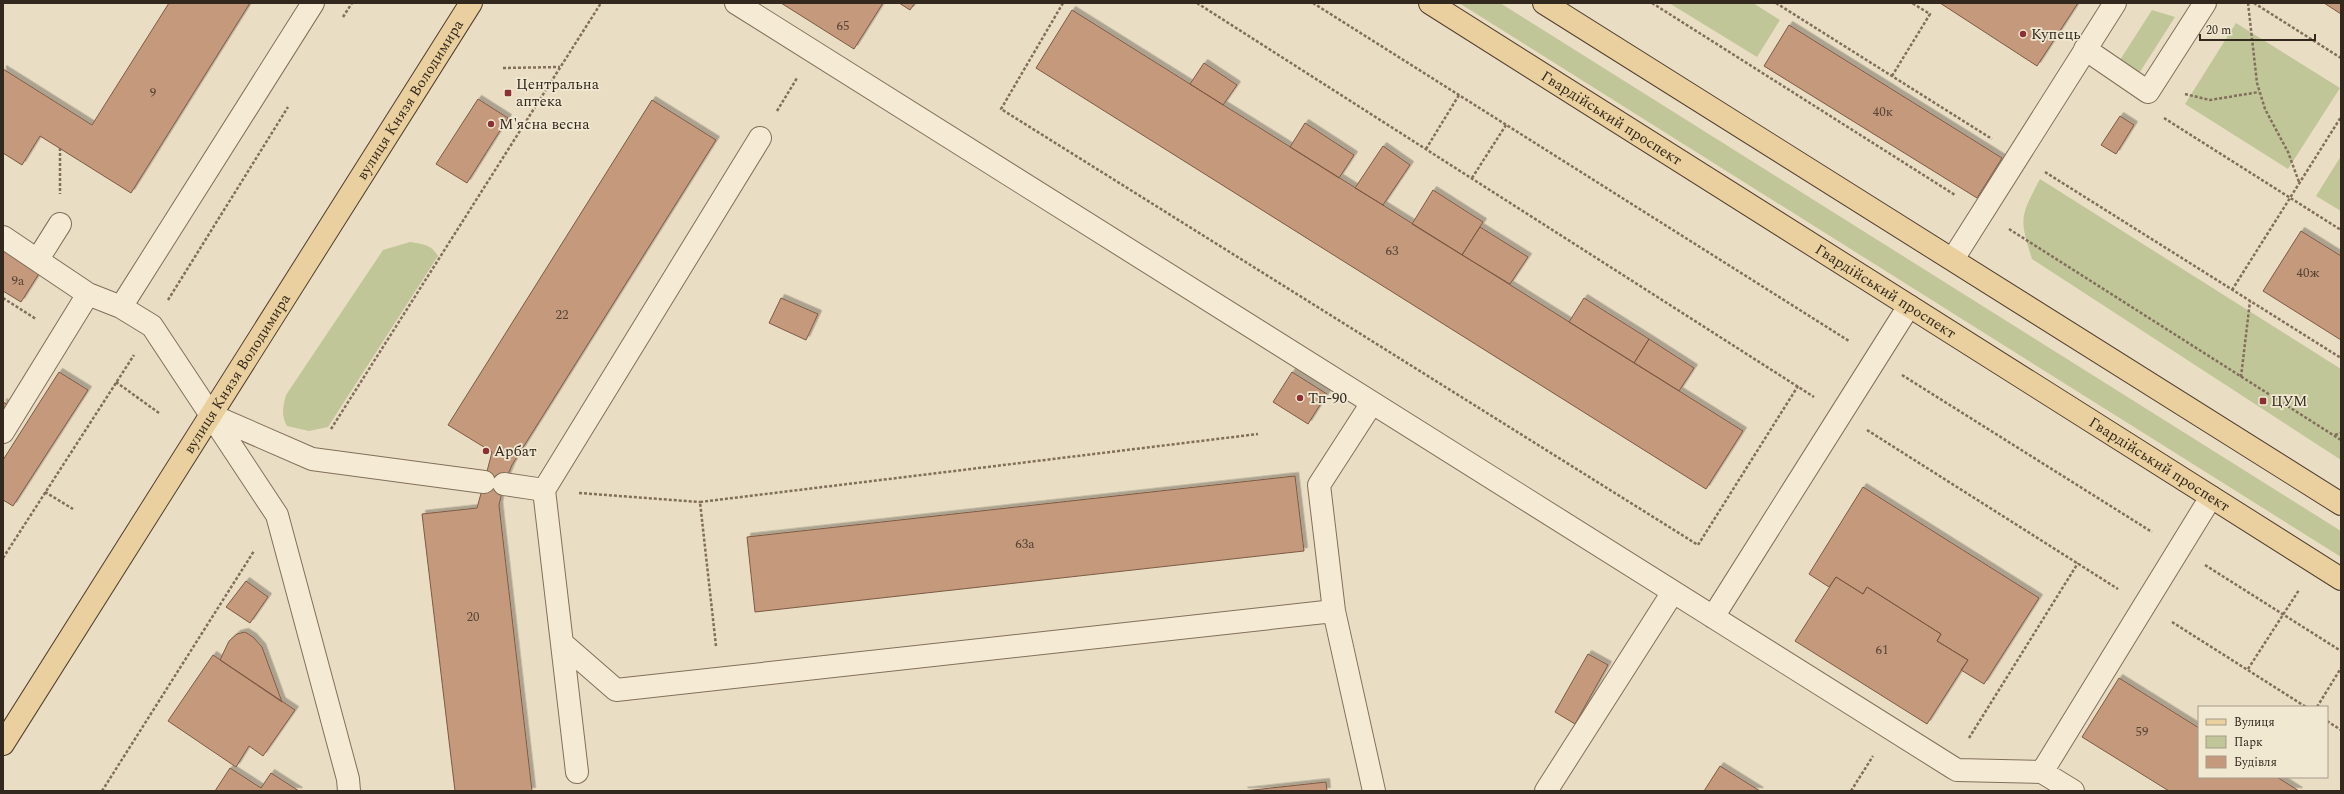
<svg xmlns="http://www.w3.org/2000/svg" width="2344" height="794" font-family="Spectral,serif">
  <defs>
    <filter id="shadow"><feDropShadow dx="3.5" dy="-3.5" stdDeviation="0" flood-color="#0004"/></filter>
  </defs>
  <rect width="100%" height="100%" fill="#e9ddc3"/>
  <path fill="#c1c698" d="M 1459,3 L 1500,3 L 2341,531 L 2341,557 Z
    M 1669,3 L 1753,3 L 1780,20 L 1757,57 Z
    M 2152,10 L 2175,17 L 2138,75 L 2118,63 Z
    M 2236,23 L 2340,88 L 2288,169 L 2185,104 Z
    M 2341,156 L 2341,211 L 2316,196 Z
    M 2040,179 L 2341,369 L 2341,460 L 2032,259 C 2019,218 2020,217 2040,179 Z
    M 410,242 C 422,244 431,244 438,256 L 328,427 L 309,431 L 287,426 C 281,416 283,406 286,395 L 383,250 Z"/>
  <path fill="#c4997c" stroke="#7e5a44" filter="url(#shadow)" d="M 169,3 L 250,3 L 131,193 L 40,136 L 22,165 L 3,153 L 3,69 L 92,125 Z
    M 781,3 L 883,3 L 854,49 Z
    M 899,3 L 915,3 L 910,10 Z
    M 1940,3 L 2078,3 L 2037,66 Z
    M 2324,3 L 2341,3 L 2341,14 Z
    M 1072,10 L 1743,431 L 1706,489 L 1036,68 Z
    M 1789,25 L 2002,158 L 1977,198 L 1764,66 Z
    M 1204,63 L 1237,85 L 1223,105 L 1190,84 Z
    M 478,99 L 508,118 L 467,183 L 436,164 Z
    M 652,100 L 716,140 L 512,465 L 504,484 L 485,479 L 492,452 L 448,425 Z
    M 2120,116 L 2134,125 L 2116,154 L 2101,145 Z
    M 1305,123 L 1354,155 L 1339,178 L 1290,147 Z
    M 1383,146 L 1410,165 L 1383,205 L 1355,188 Z
    M 1433,190 L 1483,222 L 1462,255 L 1412,224 Z
    M 1480,227 L 1528,257 L 1510,284 L 1462,255 Z
    M 2301,231 L 2341,256 L 2341,340 L 2263,291 Z
    M 3,249 L 40,272 L 21,302 L 3,291 Z
    M 781,298 L 818,314 L 806,340 L 769,323 Z
    M 1584,298 L 1649,339 L 1634,363 L 1569,322 Z
    M 1649,339 L 1694,368 L 1679,391 L 1634,363 Z
    M 59,372 L 88,390 L 13,506 L 3,500 L 3,460 Z
    M 1292,372 L 1327,394 L 1308,424 L 1273,402 Z
    M 3,402 L 10,406 L 3,417 Z
    M 1295,476 L 1304,551 L 755,612 L 747,537 Z
    M 485,479 L 504,484 L 499,505 L 532,791 L 455,791 L 422,514 L 477,508 Z
    M 1863,487 L 2039,598 L 1984,684 L 1961,670 L 1968,660 L 1937,641 L 1941,634 L 1867,587 L 1863,594 L 1836,577 L 1829,587 L 1809,574 Z
    M 1836,577 L 1863,594 L 1867,587 L 1941,634 L 1937,641 L 1968,660 L 1927,724 L 1795,641 Z
    M 246,581 L 268,597 L 250,623 L 226,607 Z
    M 245,632 L 253,637 L 262,647 L 282,702 L 220,660 L 229,641 L 237,634 Z
    M 1588,654 L 1608,665 L 1575,724 L 1555,712 Z
    M 213,655 L 295,710 L 263,756 L 249,746 L 236,767 L 168,721 Z
    M 2119,678 L 2199,728 L 2199,777 L 2277,777 L 2299,791 L 2169,791 L 2082,737 Z
    M 1720,766 L 1760,791 L 1704,791 Z
    M 230,768 L 261,788 L 271,773 L 299,791 L 215,791 Z
    M 1326,782 L 1327,791 L 1244,791 Z"/>
  <g fill="none" stroke-linecap="round" stroke-linejoin="round">
    <defs>
      <path id="minor" d="M 736,3 L 1952,767 L 1957,770 L 2042,772 L 2073,791
        M 2085,49 L 2148,92 L 2205,3
        M 3,237 L 88,294 L 121,307 L 152,326 L 277,515 L 348,779 L 349,791
        M 38,259 L 60,224
        M 1953,259 L 2115,3
        M 121,307 L 313,3
        M 211,415 L 312,459 L 484,482
        M 3,432 L 88,294
        M 504,484 L 544,490 L 760,138
        M 544,490 L 577,772
        M 1334,611 L 1374,791
        M 1713,617 L 1909,306
        M 562,643 L 616,690 L 1334,611 L 1319,485 L 1372,403
        M 2042,772 L 2211,497
        M 1546,791 L 1673,592"/>
      <g id="major">
        <path id="s1" d="M 1430,3 L 2341,579"/>
        <path d="M 1544,3 L 2341,504"/>
        <path id="s2" d="M 3,744 L 471,3"/>
      </g>
    </defs>
    <use href="#minor" stroke="#826f5b" stroke-width="24"/>
    <use href="#major" stroke="#503e2f" stroke-width="24"/>
    <path stroke="#826f5b" stroke-width="2.5" stroke-dasharray="3 2" stroke-linecap="butt" d="M 1063,3 L 1001,109 L 1698,545 L 1798,386
      M 1197,3 L 1814,397
      M 1313,3 L 1849,341
      M 1652,3 L 1955,195
      M 1776,3 L 1992,139
      M 2248,3 L 2257,83 L 2265,109 L 2288,152 L 2299,182
      M 2254,3 L 2341,58
      M 343,17 L 352,3
      M 503,68 L 560,67
      M 1892,76 L 1930,14 L 1912,3
      M 2185,94 L 2210,100 L 2259,92
      M 777,111 L 797,78
      M 2164,118 L 2341,230
      M 60,148 L 60,194
      M 1426,149 L 1459,95
      M 2045,172 L 2341,358
      M 1472,178 L 1506,125
      M 2009,229 L 2341,440
      M 2232,290 L 2341,117
      M 3,298 L 36,319
      M 168,300 L 288,107
      M 1902,375 L 2152,532
      M 2241,377 L 2250,301
      M 116,382 L 159,413
      M 331,429 L 601,3
      M 1867,430 L 2118,589
      M 2335,435 L 2341,433
      M 45,492 L 73,509
      M 579,493 L 700,502
      M 3,558 L 134,355
      M 2205,565 L 2341,651
      M 2172,622 L 2306,707
      M 716,646 L 700,502 L 1258,434
      M 2248,669 L 2299,590
      M 2317,707 L 2341,668
      M 2327,721 L 2341,730
      M 1969,738 L 2078,563
      M 102,791 L 254,551
      M 1851,791 L 1873,756"/>
    <use href="#minor" stroke="#f5ebd5" stroke-width="22"/>
    <use href="#major" stroke="#e9d09e" stroke-width="22"/>
  </g>
  <g fill="#8b3133" stroke="#f1e8d2" stroke-width="1.5">
    <circle cx="2023" cy="34" r="4"/>
    <rect x="504" y="89" width="8" height="8" rx="2"/>
    <circle cx="491" cy="124" r="4"/>
    <circle cx="1300" cy="398" r="4"/>
    <rect x="2259" y="397" width="8" height="8" rx="2"/>
    <circle cx="486" cy="451" r="4"/>
  </g>
  <g text-anchor="middle" dominant-baseline="central" stroke-width="3.5" stroke-linejoin="round" paint-order="stroke">
    <g font-size="13" fill="#574436">
      <text x="843" y="26">65</text>
      <text x="153" y="93">9</text>
      <text x="1883" y="112">40к</text>
      <text x="1392" y="251">63</text>
      <text x="2308" y="273">40ж</text>
      <text x="18" y="281">9а</text>
      <text x="562" y="315">22</text>
      <text x="1025" y="544">63а</text>
      <text x="473" y="617">20</text>
      <text x="1882" y="650">61</text>
      <text x="2142" y="732">59</text>
    </g>
    <g font-size="15" fill="#33281e" stroke="#f1e8d2" text-anchor="start">
      <text x="2031" y="34">Купець</text>
      <text x="516" y="84">Центральна<tspan x="516" dy="17">аптека</tspan></text>
      <text x="499" y="124">М'ясна весна</text>
      <text x="1308" y="398">Тп-90</text>
      <text x="2271" y="401">ЦУМ</text>
      <text x="494" y="451">Арбат</text>
    </g>
    <g font-size="15" fill="#33281e" stroke="#f1e8d2">
      <text stroke="none"><textPath href="#s2" startOffset="762">вулиця Князя Володимира</textPath></text>
      <text stroke="none"><textPath href="#s1" startOffset="215">Гвардійський проспект</textPath></text>
      <text stroke="none"><textPath href="#s1" startOffset="539">Гвардійський проспект</textPath></text>
      <text stroke="none"><textPath href="#s2" startOffset="438">вулиця Князя Володимира</textPath></text>
      <text stroke="none"><textPath href="#s1" startOffset="863">Гвардійський проспект</textPath></text>
    </g>
  </g>
  <rect width="2344" height="794" fill="none" stroke="#33281e" stroke-width="8"/>
  <rect x="2198" y="706" width="130" height="72" fill="#f1e8d2" stroke="#a59b8a"/>
  <rect x="2206" y="719" width="20" height="6" fill="#e9d09e" stroke="#a59b8a"/>
  <text x="2234" y="726" font-size="12" fill="#33281e">Вулиця</text>
  <rect x="2206" y="736" width="20" height="12" fill="#c1c698" stroke="#a59b8a"/>
  <text x="2234" y="746" font-size="12" fill="#33281e">Парк</text>
  <rect x="2206" y="756" width="20" height="12" fill="#c4997c" stroke="#a59b8a"/>
  <text x="2234" y="766" font-size="12" fill="#33281e">Будівля</text>
  <path d="M2200 34v6h115v-6" fill="none" stroke="#33281e" stroke-width="2"/>
  <text x="2206" y="34" font-size="12" fill="#33281e" stroke="#f1e8d2" stroke-width="3" paint-order="stroke">20 m</text>
</svg>
